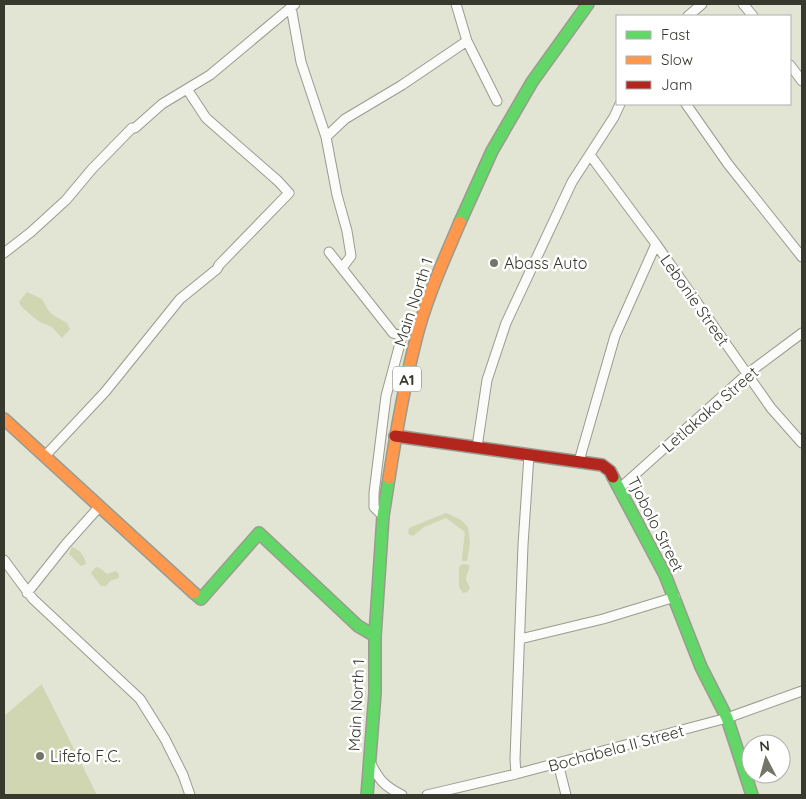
<svg xmlns="http://www.w3.org/2000/svg" width="806" height="799" font-family="Quicksand,sans-serif">
  <rect width="100%" height="100%" fill="#e2e4d4"/>
  <path fill="#d0d5b2" d="M 27,292 L 42,299 L 48,310 L 53,315 L 67,323 L 70,329 L 62,338 L 52,327 L 40,322 L 32,316 L 21,306 L 19,302 Z
    M 446,513 L 461,520 L 468,527 L 470,543 L 467,561 L 462,561 L 462,558 L 465,532 L 446,518 L 424,527 L 413,536 L 408,534 L 409,528 Z
    M 72,547 C 79,549 85,556 86,564 L 81,566 L 69,554 Z
    M 463,564 L 469,565 C 470,571 466,573 466,579 C 466,582 469,585 470,588 L 467,592 L 463,593 L 459,587 L 459,567 Z
    M 96,567 L 100,568 L 107,574 L 116,571 L 119,574 L 119,578 L 110,581 L 106,586 L 101,586 L 91,573 Z
    M 42,684 L 42,685 L 97,795 L 4,795 L 4,716 Z"/>
  <g fill="none" stroke-linecap="round" stroke-linejoin="round">
    <defs>
      <path id="street" d="M 456,4 L 467,41 L 497,101
        M 743,4 L 753,16
        M 291,7 L 301,62 L 326,137 L 337,195 L 347,231 L 351,256 L 342,268
        M 688,16 L 702,4
        M 790,65 L 802,81
        M 686,104 L 728,164 L 802,257
        M 326,137 L 345,119 L 402,85 L 467,41
        M 590,155 L 656,244 L 771,408 L 802,443
        M 329,252 L 393,333 L 402,336 L 386,396 L 374,493 L 374,507 L 383,516
        M 4,253 L 31,232 L 66,200 L 92,169 L 132,128 L 135,128 L 162,104 L 210,75 L 295,4
        M 477,447 L 487,380 L 506,323 L 572,182 L 614,117 L 620,104
        M 45,456 L 105,392 L 180,299 L 217,269 L 219,265 L 289,193 L 278,181 L 206,118 L 187,89
        M 579,461 L 615,336 L 656,244
        M 620,488 L 747,374 L 802,333
        M 4,560 L 33,599 L 140,699 L 165,739 L 183,775 L 190,795
        M 27,593 L 66,544 L 99,507
        M 520,639 L 603,619 L 675,597
        M 370,762 C 379,780 384,786 402,795
        M 558,763 L 566,795
        M 516,774 L 515,759 L 523,545 L 529,455
        M 427,795 L 516,774 L 727,718 L 802,691"/>
      <path id="fast" d="M 460,222 L 492,151 L 532,82 L 588,4
        M 613,477 L 665,575 L 701,667 L 727,718 L 752,795
        M 194,593 L 201,599 L 259,533 L 358,626 L 375,636
        M 367,795 L 375,693 L 375,636 L 383,516 L 389,478"/>
      <path id="slow" d="M 4,419 L 194,593
        M 389,478 C 396,433 404,387 415,343 C 425,301 443,262 460,222"/>
      <path id="jam" d="M 395,436 L 602,465 L 610,471 L 613,477"/>
    </defs>
    <use href="#street" stroke="#9a9b8f" stroke-width="11"/>
    <use href="#fast" stroke="#9a9b8f" stroke-width="14"/>
    <use href="#slow" stroke="#9a9b8f" stroke-width="14"/>
    <use href="#jam" stroke="#9a9b8f" stroke-width="14"/>
    <use href="#street" stroke="#fbfbf9" stroke-width="9"/>
    <use href="#fast" stroke="#63d668" stroke-width="11"/>
    <use href="#slow" stroke="#ff974d" stroke-width="11"/>
    <use href="#jam" stroke="#b3261e" stroke-width="11"/>
  </g>
  <g fill="#747568" stroke="#fff" stroke-width="2">
    <circle cx="494" cy="263" r="5"/>
    <circle cx="40" cy="756" r="5"/>
  </g>
  <g text-anchor="middle" dominant-baseline="central" stroke-width="5" stroke-linejoin="round" paint-order="stroke">
    <rect fill="#fff" stroke="#74746d" stroke-width="1" x="393" y="366.5" width="28" height="25" rx="4"/>
    <g font-size="15" font-weight="bold" fill="#38392e">
      <text x="407" y="379">A1</text>
    </g>
    <g font-size="16" fill="#38392e" stroke="#fff" text-anchor="start">
      <text x="504" y="263">Abass Auto</text>
      <text x="50" y="756">Lifefo F.C.</text>
    </g>
    <g font-size="16" fill="#38392e" stroke="#fff">
      <text transform="translate(695 300) rotate(55)">Lebonie Street</text>
      <text transform="translate(413 302) rotate(-72)">Main North 1</text>
      <text transform="translate(710 409) rotate(-41)">Letlakaka Street</text>
      <text transform="translate(656 524) rotate(63)">Tjobolo Street</text>
      <text transform="translate(356 705) rotate(-87)">Main North 1</text>
      <text transform="translate(616 748) rotate(-15)">Bochabela II Street</text>
    </g>
  </g>
  <rect width="806" height="799" fill="none" stroke="#38392e" stroke-width="10"/>
  <rect x="616" y="15" width="175" height="90" fill="#ffffff" stroke="#afb0ab"/>
  <rect x="626" y="31" width="25" height="8" fill="#63d668" stroke="#afb0ab"/>
  <text x="661" y="40" font-size="15" fill="#38392e">Fast</text>
  <rect x="626" y="56" width="25" height="8" fill="#ff974d" stroke="#afb0ab"/>
  <text x="661" y="65" font-size="15" fill="#38392e">Slow</text>
  <rect x="626" y="81" width="25" height="8" fill="#b3261e" stroke="#afb0ab"/>
  <text x="661" y="90" font-size="15" fill="#38392e">Jam</text>
  <g transform="translate(766 759) rotate(354)"><circle r="24" fill="#ffffff" stroke="#afb0ab"/>
  <path d="M0-4L9 19L0 12L-9 19Z" fill="#747568"/>
  <text y="-8" font-size="14" font-weight="bold" text-anchor="middle" fill="#38392e">N</text>
  </g>
</svg>
